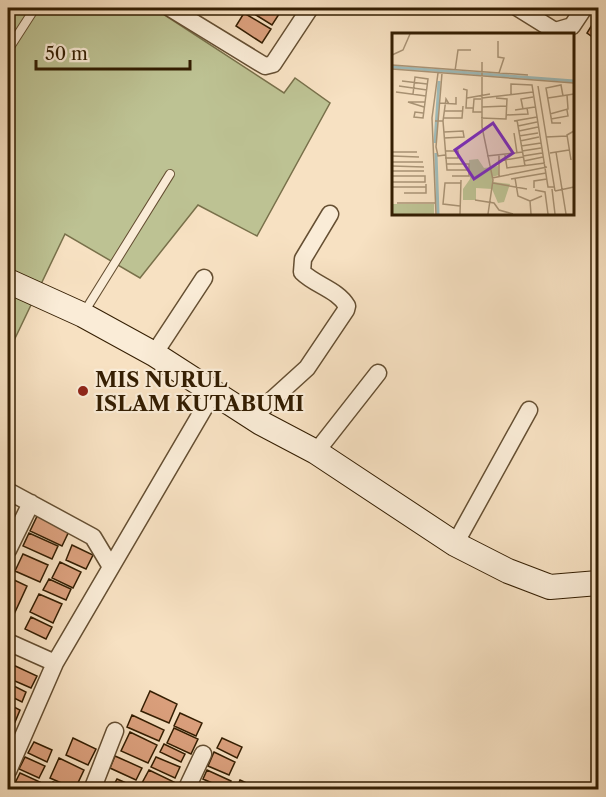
<svg xmlns="http://www.w3.org/2000/svg" width="606" height="797" font-family="'Libre Caslon Text',serif">
  <rect width="100%" height="100%" fill="#f7e1c2"/>
  <filter id="stains"><feTurbulence type="fractalNoise" baseFrequency=".00333" numOctaves="4"/><feColorMatrix values="0 0 0 0 .2 0 0 0 0 .09 0 0 0 0 .02 0 0 0 .5 -.17"/></filter>
  <radialGradient id="worn" r=".72"><stop offset=".6" stop-color="#630" stop-opacity="0"/><stop offset="1" stop-color="#630" stop-opacity=".3"/></radialGradient>
  <path fill="#bdc293" stroke="#78704a" stroke-width="1.5" d="M 8,8 L 154,8 L 284,93 L 295,78 L 330,103 L 257,236 L 198,205 L 140,278 L 65,234 L 8,353 Z"/>
  <path fill="#dba07d" stroke="#341e02" stroke-width="1.5" d="M 250,8 L 283,8 L 272,25 L 248,10 Z
    M 244,13 L 271,29 L 262,43 L 236,26 Z
    M 598,15 L 598,41 L 587,33 Z
    M 40,510 L 72,525 L 62,546 L 30,531 Z
    M 29,533 L 58,546 L 52,559 L 23,546 Z
    M 72,545 L 93,555 L 86,569 L 66,560 Z
    M 23,554 L 48,565 L 40,582 L 15,571 Z
    M 60,562 L 81,572 L 73,588 L 52,578 Z
    M 12,579 L 27,586 L 10,623 L 8,622 L 8,589 Z
    M 49,579 L 71,589 L 66,600 L 43,590 Z
    M 39,594 L 62,604 L 53,623 L 30,612 Z
    M 31,617 L 52,627 L 46,639 L 25,629 Z
    M 11,664 L 37,676 L 31,688 L 8,678 Z
    M 8,683 L 26,692 L 22,702 L 8,695 Z
    M 150,691 L 177,704 L 169,723 L 141,711 Z
    M 8,704 L 20,710 L 15,722 L 8,719 Z
    M 180,713 L 202,723 L 196,736 L 174,726 Z
    M 132,715 L 164,730 L 159,741 L 127,727 Z
    M 174,728 L 198,739 L 191,754 L 167,743 Z
    M 130,732 L 157,745 L 148,763 L 121,751 Z
    M 73,738 L 96,749 L 88,765 L 66,755 Z
    M 222,738 L 242,747 L 237,758 L 217,748 Z
    M 34,742 L 52,750 L 47,762 L 28,753 Z
    M 164,744 L 185,754 L 181,762 L 160,752 Z
    M 214,752 L 235,762 L 229,775 L 208,766 Z
    M 115,756 L 142,768 L 136,780 L 110,768 Z
    M 25,757 L 45,766 L 39,778 L 19,769 Z
    M 156,757 L 180,767 L 175,778 L 151,767 Z
    M 59,758 L 84,770 L 75,789 L 50,778 Z
    M 149,770 L 174,782 L 170,790 L 156,790 L 142,783 Z
    M 207,770 L 231,781 L 228,790 L 203,779 Z
    M 20,773 L 40,782 L 36,790 L 23,790 L 14,785 Z
    M 117,779 L 140,789 L 111,790 Z
    M 240,780 L 262,790 L 236,790 Z
    M 53,782 L 70,790 L 49,790 Z"/>
  <g fill="none" stroke-linecap="round" stroke-linejoin="round">
    <defs>
      <path id="lane" d="M 8,50 L 35,8
        M 83,314 L 170,174"/>
      <path id="street" d="M 170,8 L 265,66 L 273,64 L 310,8
        M 518,8 L 555,31 L 572,26 L 584,8
        M 154,354 L 204,278
        M 252,418 L 307,368 L 346,310 L 347,306 C 338,290 315,285 302,272 L 303,259 L 330,214
        M 316,452 L 378,373
        M 8,491 L 93,537 L 111,567
        M 455,544 L 529,410
        M 8,550 L 31,503
        M 8,642 L 55,663
        M 8,771 L 55,663 L 213,393
        M 92,790 L 115,731
        M 186,790 L 203,754"/>
      <path id="secondary" d="M 8,281 L 83,315 L 154,354 L 261,423 L 316,452 L 455,544 L 508,571 L 550,587 L 598,583"/>
    </defs>
    <use href="#lane" stroke="#654f32" stroke-width="10"/>
    <use href="#street" stroke="#654f32" stroke-width="19"/>
    <use href="#secondary" stroke="#341e02" stroke-width="26"/>
    <use href="#lane" stroke="#faecd7" stroke-width="8"/>
    <use href="#street" stroke="#faecd7" stroke-width="16"/>
    <use href="#secondary" stroke="#faecd7" stroke-width="24"/>
  </g>
  <circle fill="#8f2418" stroke="#faecd7" stroke-width="2" cx="83" cy="391" r="6"/>
  <g text-anchor="middle" dominant-baseline="central" stroke-width="4.5" stroke-linejoin="round" paint-order="stroke">
    <g font-size="21" font-weight="bold" fill="#341e02" stroke="#faecd7" text-anchor="start">
      <text x="95" y="379">MIS NURUL<tspan x="95" dy="24">ISLAM KUTABUMI</tspan></text>
    </g>
  </g>
  <g transform="translate(392 33)">
    <rect width="182" height="182" fill="#f7e1c2"/>
    <path d="M 86,126 L 92,135 L 106,133 L 107,142 L 100,144 L 101,149 L 118,151 L 112,169 L 106,170 L 100,156 L 84,155 L 84,167 L 71,167 L 71,156 L 78,146 L 77,127 ZM 0,171 L 42,171 L 42,181 L 0,181 Z" fill="#bdc293"/>
    <path fill="none" stroke="#9fbcbb" stroke-width="3" d="M 0,34 L 182,48M 43,110 L 47,48M 44,120 L 46,181"/>
    <path fill="none" stroke="#a99375" stroke-width="1.5" d="M 106,8 L 106,24 L 112,25 L 107,40M 0,22 L 11,17 L 18,1M 90,29 L 90,94 L 101,147 L 96,181M 0,32 L 136,42M 0,36 L 182,50M 63,38 L 66,17 L 79,17M 50,40 L 44,114 L 46,123 L 53,122M 10,48 L 35,51M 7,53 L 35,57M 146,53 L 163,158M 71,56 L 75,57 L 74,75 L 82,75M 4,59 L 34,63M 21,61 L 23,44 L 36,46 L 31,85 L 22,84 L 23,79 L 31,80M 119,61 L 119,51 L 140,52 L 156,154 L 162,154M 75,65 L 98,61M 90,65 L 141,59M 156,65 L 182,61M 89,66 L 82,66 L 81,79 L 90,79M 47,70 L 64,71 L 64,64M 32,74 L 16,69 L 33,69M 90,74 L 115,73M 131,76 L 129,66 L 141,64M 123,77 L 143,74M 52,78 L 71,78M 158,81 L 176,76 L 175,62M 114,82 L 136,81 L 135,75M 51,85 L 70,85 L 71,73M 89,85 L 114,86 L 115,66 L 104,65M 159,86 L 176,83 L 175,77M 125,87 L 133,133M 43,88 L 51,88 L 55,137 L 77,137M 51,88 L 54,66 L 57,71M 122,88 L 145,84M 169,90 L 160,90 L 154,55 L 169,52 L 171,63M 126,93 L 145,89M 127,98 L 146,94M 52,99 L 71,98 L 72,104 L 52,105M 122,100 L 125,120M 127,103 L 146,100M 154,104 L 175,103M 128,108 L 147,104M 129,113 L 149,110M 53,118 L 66,118 L 66,125 L 53,125M 130,118 L 149,115M 0,119 L 25,119M 164,119 L 174,181M 158,120 L 177,117M 107,122 L 107,143M 113,122 L 115,135 L 153,130M 0,123 L 27,124M 95,123 L 131,119M 131,123 L 150,120M 179,127 L 175,102 L 182,98M 106,128 L 131,124M 132,128 L 151,124M 0,129 L 31,129M 54,131 L 77,131 L 77,143 L 60,143M 0,133 L 32,134M 0,138 L 32,138M 0,143 L 33,143 L 33,149 L 0,149M 100,145 L 155,134M 123,145 L 126,163 L 138,168M 119,146 L 154,140M 101,150 L 135,156M 0,154 L 34,154M 142,155 L 142,148 L 155,146M 160,156 L 163,181M 143,157 L 153,159 L 156,181M 163,158 L 182,154M 12,160 L 34,160 L 34,151M 83,167 L 102,170 L 107,177 L 121,181M 5,170 L 43,170M 68,173 L 51,171 L 53,150 L 69,150M 44,181 L 40,85 L 46,40M 68,181 L 69,147M 139,181 L 138,168 L 150,163"/>
    <path fill="#7b2cbf" fill-opacity="0.15" stroke="#7b2cbf" stroke-width="3" d="M 101,90 L 121,120 L 82,146 L 63,117 Z"/>
    <rect width="182" height="182" fill="none" stroke="#341e02" stroke-width="3"/>
  </g>
  <rect width="606" height="797" fill="none" stroke="#f7e1c2" stroke-width="30"/>
  <rect x="9" y="9" width="588" height="779" fill="none" stroke="#341e02" stroke-width="3"/>
  <rect x="15" y="15" width="576" height="767" fill="none" stroke="#341e02" stroke-width="1.5"/>
  <path d="M36 60v9h154v-9" fill="none" stroke="#341e02" stroke-width="3"/>
  <text x="45" y="60" font-size="18" fill="#341e02" stroke="#faecd7" stroke-width="4.5" paint-order="stroke">50 m</text>
  <rect width="100%" height="100%" filter="url(#stains)"/>
  <rect width="100%" height="100%" fill="url(#worn)"/>
</svg>
